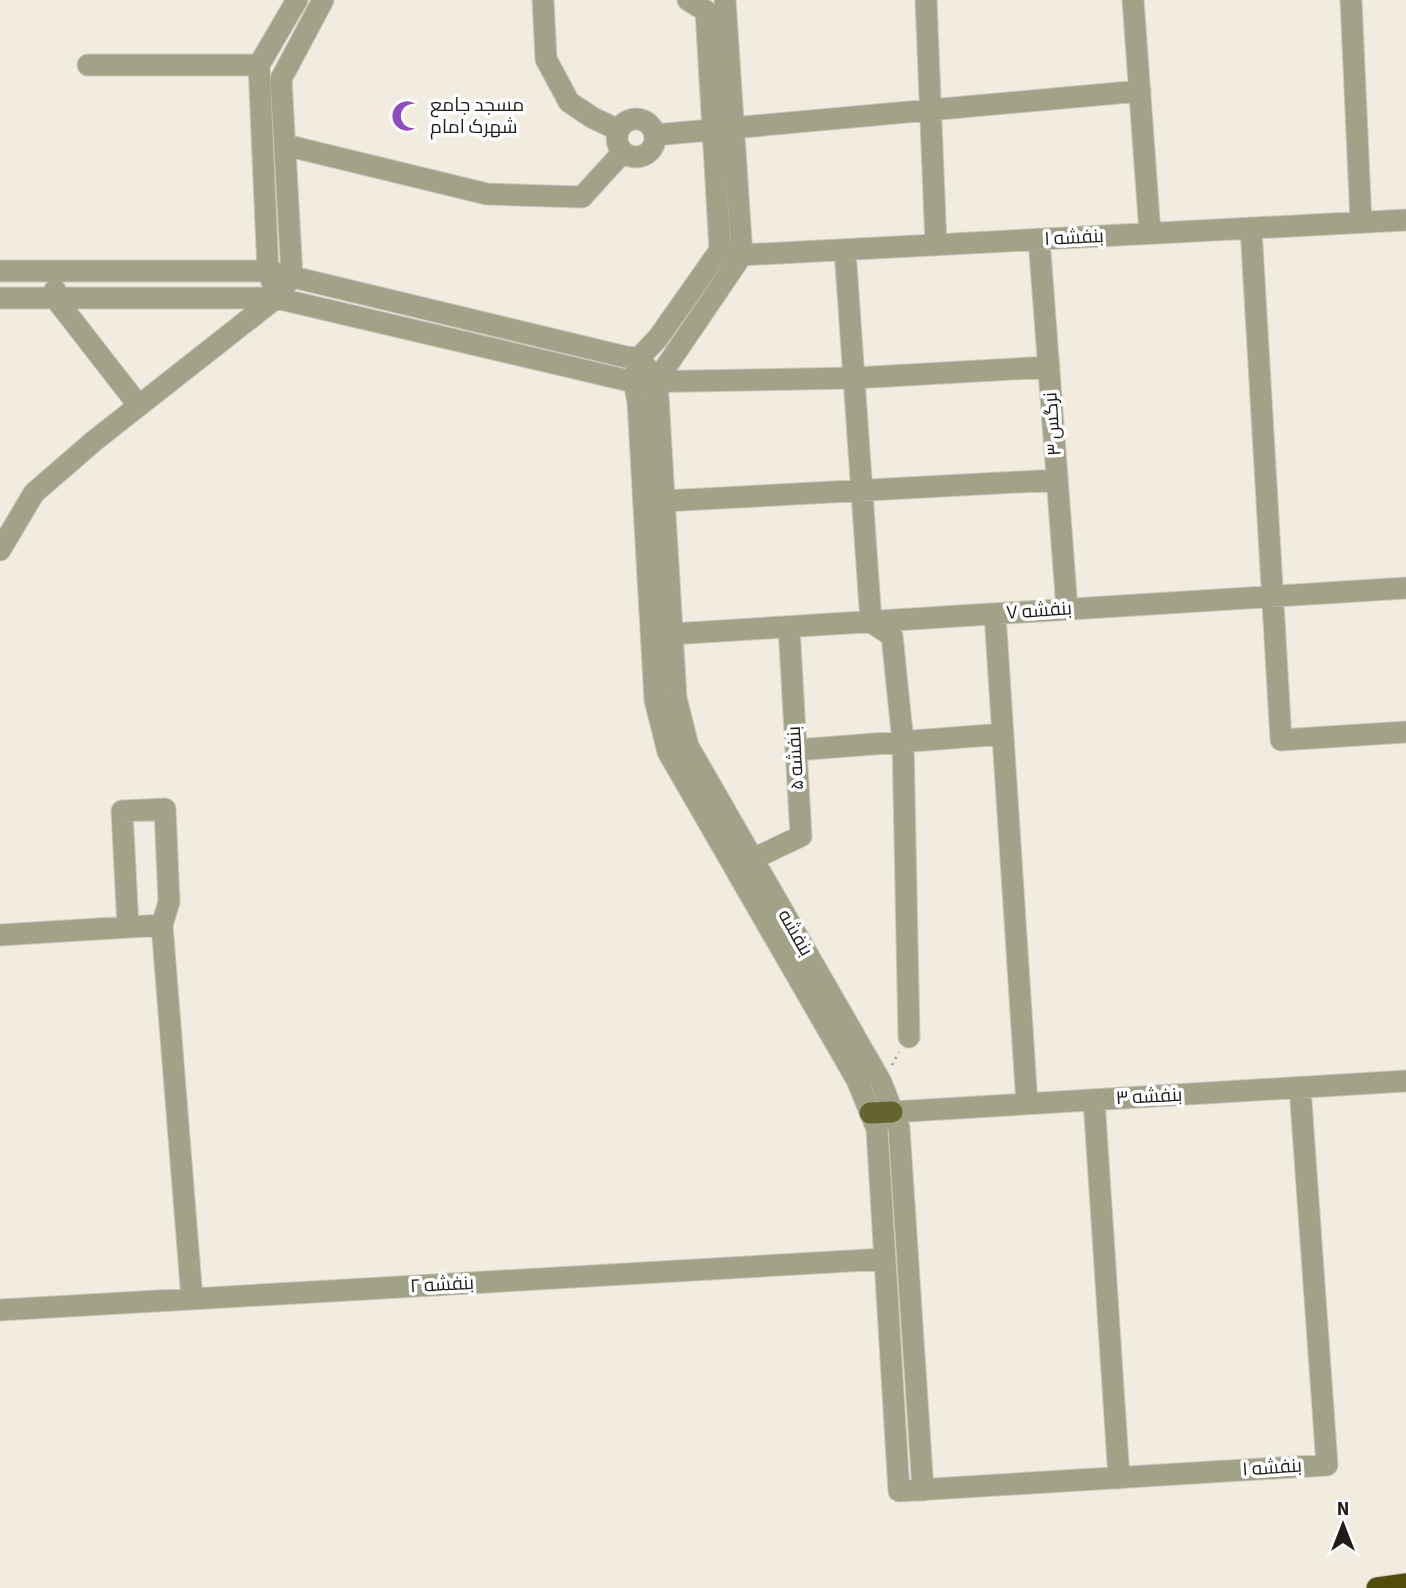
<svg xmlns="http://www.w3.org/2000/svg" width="1406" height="1588" font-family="'Source Sans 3',Cairo,sans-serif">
  <rect width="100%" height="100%" fill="#f2ebe0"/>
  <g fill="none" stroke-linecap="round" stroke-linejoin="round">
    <defs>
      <path id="minor" d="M 543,0 L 546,59 L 569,102 L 593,118 L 619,130
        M 688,0 L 706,11 L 720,250 L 658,338 L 639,358 L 634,382 L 638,402 L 655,700 L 668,752 L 857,1080 L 877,1129 L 899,1491 L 1327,1465 L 1300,1088
        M 926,0 L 936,245
        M 1133,0 L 1150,233
        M 1351,0 L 1361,222
        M 88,65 L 259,65
        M617 138a19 19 0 1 1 38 0a19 19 0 1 1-38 0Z
        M 655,135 L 1140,91
        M 285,145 L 487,194 L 582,197 L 623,152
        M 1251,228 L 1281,740 L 1406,732
        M 1039,239 L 1067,609
        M 720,250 L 742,255 L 1406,220
        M 845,250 L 871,622 L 892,636 L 903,742 L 909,1037
        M 0,271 L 268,271 L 626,357 L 639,358 L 647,368
        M 272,282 L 268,271 L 259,65 L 297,0
        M 55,290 L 55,298 L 139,406
        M 0,298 L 276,298 L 634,382 L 854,378 L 1049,367
        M 657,380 L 676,698 L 688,746 L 881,1082 L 899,1128 L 923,1490
        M 657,380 L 742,255 L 725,0
        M 664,501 L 1057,480
        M 0,550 L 34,493 L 94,441 L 276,298 L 292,276 L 281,79 L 323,0
        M 995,614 L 1027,1104
        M 672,634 L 1406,588
        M 796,750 L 1003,734
        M 753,859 L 801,836 L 789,627
        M 128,927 L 122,811 L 165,809 L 169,902 L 162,925
        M 0,935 L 162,925 L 192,1299
        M 1094,1100 L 1119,1478
        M 892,1112 L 1406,1081
        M 0,1310 L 885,1259"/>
      <path id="major" d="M 870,1113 L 892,1112"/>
      <path id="highway" d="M 1377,1588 L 1406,1584"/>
    </defs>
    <use href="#minor" stroke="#ccc6bc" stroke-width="23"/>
    <use href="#major" stroke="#ccc6bc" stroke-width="23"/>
    <use href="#highway" stroke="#ccc6bc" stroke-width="23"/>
    <path stroke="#9b958d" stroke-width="2.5" stroke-dasharray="2 5" stroke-linecap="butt" d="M 892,1065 L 899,1052"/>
    <use href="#minor" stroke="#a1a287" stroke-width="21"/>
    <use href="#major" stroke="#646431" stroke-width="21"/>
    <use href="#highway" stroke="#4f4d09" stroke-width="21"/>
  </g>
  <defs>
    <symbol id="mosque-bare" viewBox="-9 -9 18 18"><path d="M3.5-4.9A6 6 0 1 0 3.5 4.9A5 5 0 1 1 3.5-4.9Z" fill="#8f4bbf" stroke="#fff" stroke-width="2.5" paint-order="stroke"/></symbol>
  </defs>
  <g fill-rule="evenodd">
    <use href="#mosque-bare" x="385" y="94" width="44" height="44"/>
  </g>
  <g text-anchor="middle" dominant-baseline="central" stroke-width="7" stroke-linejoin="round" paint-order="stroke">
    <g font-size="19" fill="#1f1c18" stroke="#fff" text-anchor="start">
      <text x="430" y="105">مسجد جامع<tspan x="430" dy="22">شهرک امام</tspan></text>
    </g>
    <g font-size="19" fill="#1f1c18" stroke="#fff">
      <text transform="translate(1074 238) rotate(-3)">بنفشه ۱</text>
      <text transform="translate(1053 424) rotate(-94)">نرگس ۳</text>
      <text transform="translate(1039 611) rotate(-4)">بنفشه ۷</text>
      <text transform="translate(796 758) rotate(-93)">بنفشه ۵</text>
      <text transform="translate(795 933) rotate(60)">بنفشه</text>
      <text transform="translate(1149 1097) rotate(-3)">بنفشه ۳</text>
      <text transform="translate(442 1285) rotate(-3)">بنفشه ۲</text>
      <text transform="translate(1272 1468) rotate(-4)">بنفشه ۱</text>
    </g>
  </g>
  <g transform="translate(1343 1525)" stroke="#ffffff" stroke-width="5" paint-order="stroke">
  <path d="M0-5L12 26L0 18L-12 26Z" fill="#1f1c18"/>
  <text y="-10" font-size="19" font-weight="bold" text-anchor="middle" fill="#1f1c18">N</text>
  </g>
</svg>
